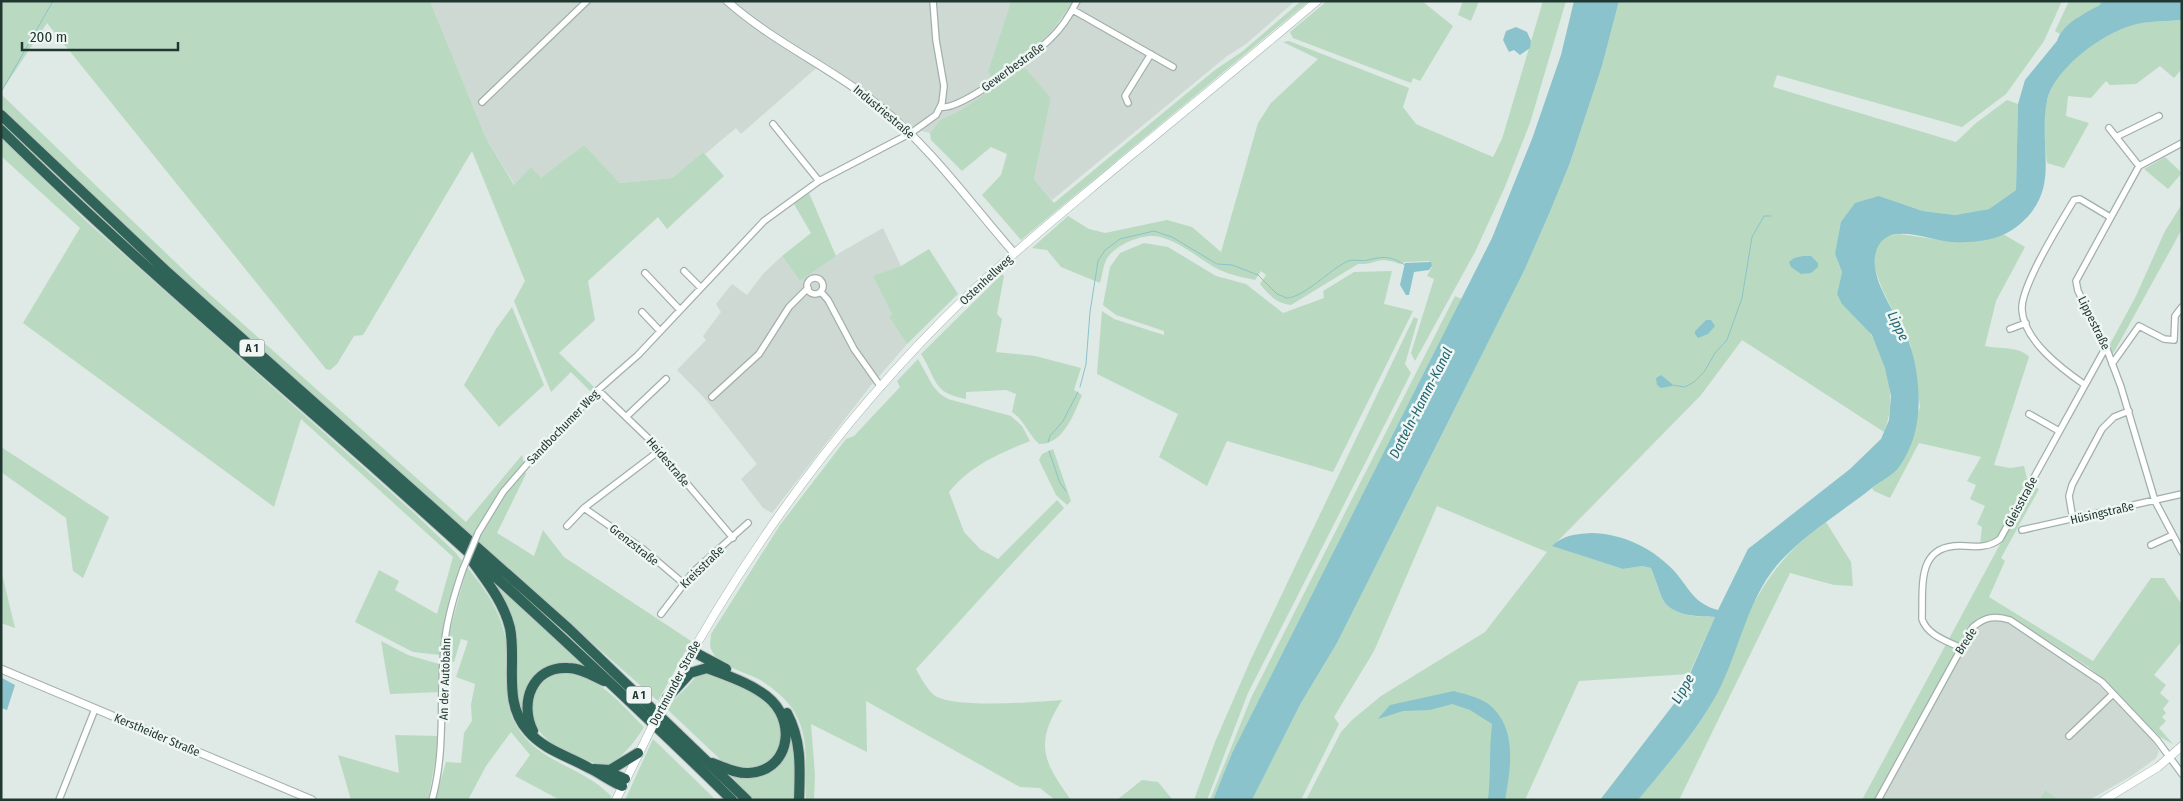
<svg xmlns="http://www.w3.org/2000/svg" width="2183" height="801" font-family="'Fira Sans Condensed',sans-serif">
  <rect width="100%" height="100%" fill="#dfe9e5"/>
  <path fill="#ced9d4" d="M 430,1 L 1011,1 L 988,71 L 1060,22 L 1073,1 L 1295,1 L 1246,44 L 1227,56 L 1052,200 L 1034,179 L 1051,98 L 963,109 L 940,120 L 930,133 L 914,129 L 864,89 L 822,63 L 741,134 L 736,128 L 705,154 L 703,152 L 672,178 L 620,183 L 584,145 L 541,179 L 515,185 L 486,138 Z
    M 883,228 L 901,266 L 874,276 L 892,314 L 889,317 L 907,344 L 868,389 L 772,513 L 763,508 L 741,479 L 757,464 L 707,401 L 677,370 L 706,340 L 703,336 L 721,312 L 716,304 L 732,284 L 747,295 L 763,274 L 782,256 L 800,281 L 841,252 Z
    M 1986,615 L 2002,615 L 2012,618 L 2086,665 L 2088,674 L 2151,738 L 2159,751 L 2156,758 L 2133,775 L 2089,800 L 2060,800 L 2045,790 L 2039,800 L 1875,800 L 1971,625 Z"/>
  <path fill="#b9dac1" d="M 1,1 L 430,1 L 486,138 L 514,185 L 531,167 L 541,178 L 584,145 L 620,183 L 672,178 L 703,152 L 724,176 L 667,229 L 658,217 L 588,281 L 595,320 L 559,353 L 595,388 L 591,392 L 571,372 L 551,392 L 514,301 L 525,281 L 472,151 L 363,335 L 354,336 L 337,364 L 330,370 L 326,369 L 47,23 L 1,92 Z
    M 1011,1 L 1073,1 C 1049,40 1029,53 992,78 L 988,71 Z
    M 1301,1 L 1309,1 L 1021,240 L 982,195 L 1001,175 L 1007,154 L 991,147 L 962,171 L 931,140 L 930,133 L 940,120 L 963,109 L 1024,67 L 1051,98 L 1034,179 L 1054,203 L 1215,70 L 1243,51 Z
    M 1327,1 L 1422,1 L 1453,26 L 1420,81 L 1413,78 L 1411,83 L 1293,38 L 1290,32 Z
    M 1463,1 L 1479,1 L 1471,21 L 1458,15 Z
    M 1543,1 L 1566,1 L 1530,123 L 1504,189 L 1475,252 L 1415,361 L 1411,353 L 1434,279 L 1427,276 L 1432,267 L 1429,261 L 1405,262 L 1400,264 C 1375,255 1378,265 1358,264 L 1291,305 C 1276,303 1269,295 1260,284 L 1266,275 L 1261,271 L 1255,280 C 1241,277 1226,274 1214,267 C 1197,257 1180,242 1160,237 C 1144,232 1114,245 1106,260 C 1103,267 1102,276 1100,283 L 1061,267 L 1047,250 L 1032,248 L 1068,216 L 1089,229 L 1105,233 L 1167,220 L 1192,227 L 1221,252 L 1258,123 L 1271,103 L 1318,59 L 1283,42 L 1289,41 L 1409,88 L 1403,107 L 1416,124 L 1493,157 L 1502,139 Z
    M 1619,1 L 2062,1 L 2044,41 L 2006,94 L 1962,127 L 1777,75 L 1773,87 L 1956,142 L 1976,123 L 2007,100 L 2018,104 L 2016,190 L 1989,209 L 1955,215 L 1923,211 L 1879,196 L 1835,254 L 1842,272 L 1837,294 C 1848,307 1864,321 1872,336 C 1888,365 1897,401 1884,432 L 1742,340 L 1701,395 L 1553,546 L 1623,569 L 1642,566 L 1651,568 C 1655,578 1658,589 1662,598 C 1671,616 1698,617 1715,617 L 1689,674 L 1579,681 L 1525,800 L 1306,800 L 1341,732 L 1352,720 L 1381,696 L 1485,632 L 1547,552 L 1437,506 L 1374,651 L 1334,717 L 1339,724 L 1301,800 L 1252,800 L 1301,703 L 1337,643 L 1524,271 L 1549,214 L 1570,163 L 1602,66 Z
    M 2069,1 L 2101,1 L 2100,5 L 2078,17 L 2060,34 L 2055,31 Z
    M 2182,20 L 2182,69 L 2174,78 L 2160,66 L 2136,84 L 2110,85 L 2106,81 L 2091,98 L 2068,96 L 2066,116 L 2089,123 L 2064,168 L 2047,163 C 2045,141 2041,116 2049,94 C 2061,62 2103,32 2136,24 C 2150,21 2167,21 2182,20 Z
    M 1,94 L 197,283 L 466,522 L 522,455 L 526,474 L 497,533 L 534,556 L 543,530 L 564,557 L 691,641 L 658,701 L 307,392 L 53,161 L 1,108 Z
    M 1,138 L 86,221 L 412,511 L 456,553 L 462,561 L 447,611 L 440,655 L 413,652 L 355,622 L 379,570 L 399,581 L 395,590 L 437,614 L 453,557 L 301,419 L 274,507 L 23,323 L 80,228 L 1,156 Z
    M 2165,157 L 2182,173 L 2168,189 L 2144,169 Z
    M 809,193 L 836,256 L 800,281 L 782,256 L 811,233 L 794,204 Z
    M 2182,204 L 2182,229 L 2113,354 L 2109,346 L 2136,296 L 2165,231 Z
    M 1899,234 C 1935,238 1968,249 2003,234 L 2025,247 L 1996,301 L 1985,346 C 1998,349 2020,346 2029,357 L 1994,465 L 2010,468 L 2024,466 L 2028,483 L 1999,535 L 1994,540 L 1980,545 L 1982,527 L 1977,524 L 1985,506 L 1970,499 L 1976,485 L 1967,481 L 1981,457 L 1919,443 L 1890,498 L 1874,491 L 1872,488 L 1899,467 L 1920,407 L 1911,346 L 1883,291 L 1874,267 L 1875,252 L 1880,243 L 1885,237 Z
    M 1144,243 L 1168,247 L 1216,276 L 1246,284 L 1283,313 L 1324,298 L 1323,291 L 1354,272 L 1392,271 L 1384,304 L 1413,311 L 1333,472 L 1227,441 L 1207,486 L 1159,457 L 1178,414 L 1097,374 L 1102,311 L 1114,319 L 1164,335 L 1164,331 L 1116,315 L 1103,305 L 1110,267 L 1120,253 Z
    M 929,249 L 958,294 L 907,344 L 889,317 L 892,314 L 873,276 L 901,266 Z
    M 1002,274 L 1004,276 L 997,314 L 1002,319 L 996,352 L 1035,356 L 1081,368 L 1074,390 L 1082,395 C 1074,414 1063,445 1039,444 C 1028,434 1024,420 1012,412 L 1016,394 L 1006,390 L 966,392 L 966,399 C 932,393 937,379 921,354 Z
    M 1455,296 L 1462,299 L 1232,753 L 1213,800 L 1210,800 L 1251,698 Z
    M 512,307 L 544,385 L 499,427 L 464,385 L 496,329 Z
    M 1414,317 L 1418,319 L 1405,364 L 1411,373 L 1248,693 L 1207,800 L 1194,800 L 1215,742 L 1251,659 Z
    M 918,359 L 933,386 L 940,394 L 948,399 L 1011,416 L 1022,426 L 1030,441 C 998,454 971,465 949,492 L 964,532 L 980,549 L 998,559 L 1057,500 L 1064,508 C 1014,560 966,615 916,669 C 921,678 926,688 934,695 C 952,709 1037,702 1062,700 C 1034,744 1043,761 1071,800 L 1055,800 L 1040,788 L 1020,787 L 866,701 L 867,752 L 811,724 L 815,775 L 814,800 L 806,800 C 805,770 810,739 795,713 C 788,700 774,689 762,681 C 747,672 718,667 711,649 C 709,645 711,639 711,634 L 780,525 L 846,439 L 854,436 L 900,387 L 897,381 Z
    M 1,447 L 109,517 L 83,578 L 73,571 L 66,518 L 1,472 Z
    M 1053,449 L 1071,501 L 1067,505 L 1056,495 L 1039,460 L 1042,454 Z
    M 2032,485 L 2039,489 L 2001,558 L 2005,561 L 1989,597 L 2093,661 L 2151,578 L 2164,578 L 2182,605 L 2182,641 L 2154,675 L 2166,685 L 2160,693 L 2169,701 L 2163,709 L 2166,713 L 2162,717 L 2166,721 L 2159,728 L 2173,744 L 2160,737 L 2102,678 L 2086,665 L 2012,618 C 1995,613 1984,614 1971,625 L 1875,800 L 1862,800 Z
    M 1826,522 L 1851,562 L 1853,586 L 1834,585 L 1790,573 L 1679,800 L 1638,800 C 1666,765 1699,730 1719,689 C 1731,664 1738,636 1750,611 C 1768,574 1792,546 1826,522 Z
    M 467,567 C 488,593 503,614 507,648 C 510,676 501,701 517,727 C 539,763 584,767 611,796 L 610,800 L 560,800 L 515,776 L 530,755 L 511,732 L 486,766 L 468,800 L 435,800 L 446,762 L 461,763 L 464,733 L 472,721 L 471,705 L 475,684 L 456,677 L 468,641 L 461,639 L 454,662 L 446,660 L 450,630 Z
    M 1,570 L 15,628 L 1,623 Z
    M 487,576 L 590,671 L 541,674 L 526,718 L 518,710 L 514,649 Z
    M 381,641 L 408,655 L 439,664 L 440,692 L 390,694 Z
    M 564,672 C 599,676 620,703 644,727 C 636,740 617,766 602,766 C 574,755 533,744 532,709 C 532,704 532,698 534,694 C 541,681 550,675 564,672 Z
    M 702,673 L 708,673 C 728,681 756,688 770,705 C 801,741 766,784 723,762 L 667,709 C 675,696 692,685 696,675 Z
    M 788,730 L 794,734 L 796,800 L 754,800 L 726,771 L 774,766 Z
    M 395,735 L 440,736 L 428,800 L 351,800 L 338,755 L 399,773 Z
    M 653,739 L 716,800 L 625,800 Z
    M 1142,780 L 1158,782 L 1173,800 L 1117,800 Z
    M 2045,790 L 2060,800 L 2039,800 Z"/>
  <path fill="#8ac3cc" d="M 1574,1 L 1619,1 L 1602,66 L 1570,163 L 1549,214 L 1524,271 L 1337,643 L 1301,703 L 1252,800 L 1213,800 L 1232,753 L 1492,238 L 1532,139 L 1561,55 Z
    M 2101,1 L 2182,1 L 2182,20 C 2167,21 2151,21 2137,24 C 2105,31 2054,68 2047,101 C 2037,150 2065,193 2012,230 C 1995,241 1972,243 1952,242 C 1932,241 1892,222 1879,245 C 1861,275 1903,319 1911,348 C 1919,376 1922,408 1914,436 C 1911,446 1905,459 1899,467 C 1893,475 1881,481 1873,487 C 1841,513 1804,534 1777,565 C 1747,601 1739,651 1718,692 C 1697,731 1666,766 1638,800 L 1600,800 L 1680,696 L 1715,617 C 1698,616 1671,617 1662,598 C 1658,588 1655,578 1651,568 L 1642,566 L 1623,569 L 1552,546 C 1564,535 1575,534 1591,533 C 1622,533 1655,549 1676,573 C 1690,590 1695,604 1718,610 L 1748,549 L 1850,469 L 1881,439 L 1889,420 L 1891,396 L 1885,368 L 1872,335 L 1842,304 L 1837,294 L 1842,272 L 1835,254 L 1841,222 L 1855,203 L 1879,196 L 1923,211 L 1955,215 L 1989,209 L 2016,190 L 2018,104 L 2025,80 L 2057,41 C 2063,23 2085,13 2100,5 Z
    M 1516,27 L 1527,32 L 1531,41 L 1530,48 L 1520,55 L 1514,50 L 1509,52 L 1503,40 L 1506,31 Z
    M 1803,256 L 1811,256 L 1818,263 L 1818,267 L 1811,273 L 1801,274 L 1791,267 L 1789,262 L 1794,258 Z
    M 1431,262 L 1432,266 L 1429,270 L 1414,272 L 1409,295 L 1406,295 L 1400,285 L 1405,263 Z
    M 1706,320 L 1711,320 L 1715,326 L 1708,334 L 1698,338 L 1695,334 L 1695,331 Z
    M 1661,375 L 1672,384 L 1672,386 L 1661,388 L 1657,385 L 1656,378 Z
    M 2,678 L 15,685 L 7,710 L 1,708 Z
    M 1454,691 C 1464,694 1478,697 1487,703 C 1518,726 1511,767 1505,800 L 1488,800 C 1491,774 1489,750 1492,724 L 1470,710 L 1452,704 L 1430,710 L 1403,711 L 1378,719 L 1390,705 Z"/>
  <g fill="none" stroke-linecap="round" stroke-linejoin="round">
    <path stroke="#8ac3cc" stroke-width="1" d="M 1,92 L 53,1
      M 1672,385 L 1685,387 L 1694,382 L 1704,372 L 1715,353 L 1727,340 L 1742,298 L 1752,237 L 1764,216 L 1771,216
      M 1080,387 L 1086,364 L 1090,312 L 1098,261 L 1105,250 L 1120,239 L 1154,231 L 1172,237 L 1217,264 L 1232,265 L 1258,275 L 1277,294 L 1287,298 C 1304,297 1330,270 1346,262 C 1353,258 1361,262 1368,260 C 1384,256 1391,256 1405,265
      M 1048,442 L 1050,436 L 1063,421 L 1078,392
      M 1049,451 L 1060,483 L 1066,491"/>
    <defs>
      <path id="minor" d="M 1073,10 L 1173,67
        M 482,102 L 587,1
        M 1128,103 L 1125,96 L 1151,54
        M 941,107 C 960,111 1035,54 1050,39 C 1062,28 1070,15 1077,1
        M 773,124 L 819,181
        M 2109,128 L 2139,166
        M 2116,137 L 2159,116
        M 2182,143 L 2139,166 L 2076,281 L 2078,291 L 2106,347 L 2121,387 L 2155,501 L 2182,552
        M 684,271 L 701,288
        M 645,273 L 680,310
        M807 286a8 8 0 1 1 16 0a8 8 0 1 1-16 0Z
        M 821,292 L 828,300 L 854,349 L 881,387
        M 642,312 L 660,331
        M 2010,329 L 2026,323
        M 2112,364 L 2139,326 L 2164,339 L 2174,340 L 2175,316 L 2182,307
        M 2085,385 C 2062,369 2024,341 2022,310 C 2020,287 2061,222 2074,200 L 2080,199 L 2110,217
        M 598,390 L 650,440 L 733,538
        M 712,397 L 759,354 L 789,307 L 808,288
        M 2029,414 L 2059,431
        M 627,416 L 666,379
        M 659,451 L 584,508 L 643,549 L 683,583
        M 2073,520 L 2069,496 L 2072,485 L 2102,429 L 2114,417 L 2129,411
        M 567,526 L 584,508
        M 2022,530 L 2182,494
        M 478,533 L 503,492 L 528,463 L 598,390 L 638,355 L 764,221 L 819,181 L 911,133 L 936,115 L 942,103 L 944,86 L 936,40 L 933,1
        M 2151,545 L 2173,535
        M 661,614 L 693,572 L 748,523
        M 1961,648 C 1947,641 1927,635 1922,619 C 1923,584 1916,542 1966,546 C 1978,547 1990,547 2000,539 L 2106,347
        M 2069,736 L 2113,694
        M 59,800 L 95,709
        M 432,800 C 447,746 438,694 445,639 C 448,615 455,592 463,569
        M 1878,800 L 1973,627 C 1985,617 1995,615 2010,620 L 2102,682 L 2157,740 L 2182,774"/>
      <path id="tertiary" d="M 727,1 C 773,42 830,67 878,105 C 931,147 970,203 1014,253
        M 1,669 L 312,800"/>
      <path id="secondary" d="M 671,690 C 750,544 849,409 969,294 C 1017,249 1068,208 1118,166 C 1185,111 1251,57 1317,1
        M 616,800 L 646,739
        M 2104,800 L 2158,767 L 2182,746"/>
      <path id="motorway" d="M 1,115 L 165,270 L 569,629 L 747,800
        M 1,130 C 122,249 251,359 378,471 C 498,578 617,687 732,800
        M 473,562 C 488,583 504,603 510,628 C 517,662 502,702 528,731 C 544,750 568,756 589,768 C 600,773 610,781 622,786
        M 692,651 L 726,669
        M 667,698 L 690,673 L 707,668 C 728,676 756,685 772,701 C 797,727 787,771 749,773 C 736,774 724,767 712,763
        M 787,713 C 802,741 800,769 799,800
        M 533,731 C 519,703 532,666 568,668 C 581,668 593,676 604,681
        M 594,769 L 610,770 L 638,753
        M 605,771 L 625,779"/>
    </defs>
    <use href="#minor" stroke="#a2b0ac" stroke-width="8"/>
    <use href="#tertiary" stroke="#a2b0ac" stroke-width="9"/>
    <use href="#secondary" stroke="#9fb4ac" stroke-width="9"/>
    <use href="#motorway" stroke="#bcc3c2" stroke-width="12"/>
    <use href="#minor" stroke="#fff" stroke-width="5.5"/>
    <use href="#tertiary" stroke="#fff" stroke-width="7"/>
    <use href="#secondary" stroke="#fff" stroke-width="8"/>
    <use href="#motorway" stroke="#2f6357" stroke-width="10"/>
    <defs>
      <path id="minor-bridge" d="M 463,569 L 478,533"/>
      <path id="secondary-bridge" d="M 646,739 L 665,700"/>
    </defs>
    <use href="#minor-bridge" stroke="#a2b0ac" stroke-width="8" stroke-linecap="butt"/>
    <use href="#secondary-bridge" stroke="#9fb4ac" stroke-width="9" stroke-linecap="butt"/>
    <use href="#minor-bridge" stroke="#fff" stroke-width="5.5"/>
    <use href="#secondary-bridge" stroke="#fff" stroke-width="8"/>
  </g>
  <g text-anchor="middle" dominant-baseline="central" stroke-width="5" stroke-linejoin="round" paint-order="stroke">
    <g fill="#eff6f3" stroke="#5f716c" stroke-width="1">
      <rect x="239.5" y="339.5" width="25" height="17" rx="4"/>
      <rect x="626.5" y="686.5" width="25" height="17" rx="4"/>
    </g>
    <g font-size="11" font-weight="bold" fill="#213832">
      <text x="252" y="348">A 1</text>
      <text x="639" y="695">A 1</text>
    </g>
    <g font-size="12" fill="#213832" stroke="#eff6f3">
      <text transform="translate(1013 67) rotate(-36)">Gewerbestraße</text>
      <text transform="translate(884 112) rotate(40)">Industriestraße</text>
      <text transform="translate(986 280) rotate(-43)">Ostenhellweg</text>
      <text transform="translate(2094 323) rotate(64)">Lippestraße</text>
      <text transform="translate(563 427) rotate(-46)">Sandbochumer Weg</text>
      <text transform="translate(668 462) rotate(50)">Heidestraße</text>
      <text transform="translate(2021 502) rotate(-62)">Gleisstraße</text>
      <text transform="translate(2102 513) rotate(-13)">Hüsingstraße</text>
      <text transform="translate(634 545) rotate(38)">Grenzstraße</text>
      <text transform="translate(702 567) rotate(-44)">Kreisstraße</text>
      <text transform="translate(1966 641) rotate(-57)">Brede</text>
      <text transform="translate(445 679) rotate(-88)">An der Autobahn</text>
      <text transform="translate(675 683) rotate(-62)">Dortmunder Straße</text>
      <text transform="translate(157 735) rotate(23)">Kerstheider Straße</text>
    </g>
    <g font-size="14" font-style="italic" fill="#206470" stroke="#eff6f3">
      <text transform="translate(1898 326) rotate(64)">Lippe</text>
      <text transform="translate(1421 403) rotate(-63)">Datteln-Hamm-Kanal</text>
      <text transform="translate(1683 689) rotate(-60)">Lippe</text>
    </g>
  </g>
  <rect width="2183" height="801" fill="none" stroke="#213832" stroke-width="5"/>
  <path d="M22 42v8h156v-8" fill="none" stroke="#213832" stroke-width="2.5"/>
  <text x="30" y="42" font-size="15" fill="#213832" stroke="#eff6f3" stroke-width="4" paint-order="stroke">200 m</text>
</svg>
